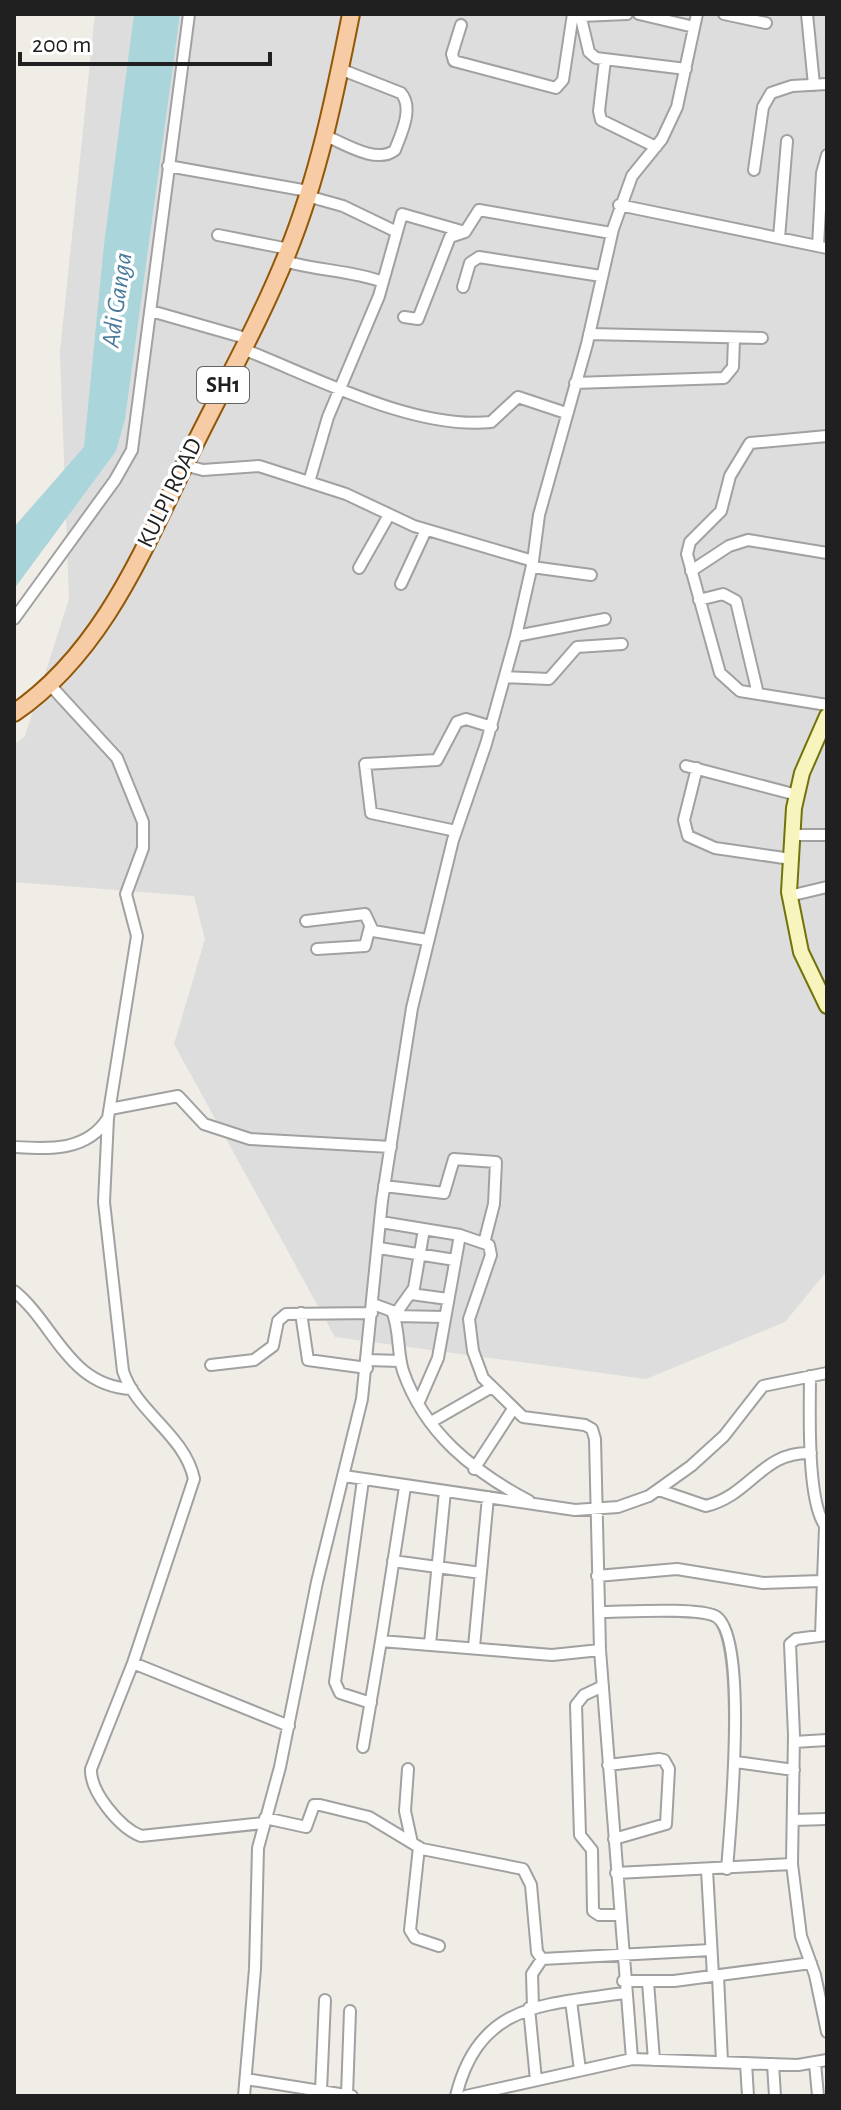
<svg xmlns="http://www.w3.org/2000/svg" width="841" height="2110" font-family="'Alegreya Sans',sans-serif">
  <rect width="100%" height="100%" fill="#f0ece6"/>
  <path fill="#ddd" d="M 95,14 L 827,14 L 827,1271 L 785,1322 L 646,1379 L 335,1337 L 174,1044 L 205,939 L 194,896 L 14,882 L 14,745 L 25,736 L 69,599 L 60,352 Z"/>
  <path fill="#a9d5db" d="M 134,14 L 180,14 L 125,419 L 116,451 L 14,589 L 14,527 L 84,447 L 104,245 Z"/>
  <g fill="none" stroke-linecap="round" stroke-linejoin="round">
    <defs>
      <path id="minor" d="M 580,14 L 589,52 L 596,58 L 686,69
        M 639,14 L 694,27
        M 724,14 L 766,23
        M 807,14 L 814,85
        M 581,16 L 627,14
        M 461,25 L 452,54 L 454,61 L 556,88 L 563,80 L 573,14
        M 605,60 L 599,111 L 601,120 L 656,147
        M 324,135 C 343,143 377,165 395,150 C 401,134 414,108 401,93 L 340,69
        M 168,166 L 308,191
        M 754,170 L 763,107 L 771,93 L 792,86 L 827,84
        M 307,196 L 343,206 L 397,232
        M 619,205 L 827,248
        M 218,235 L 289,249
        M 779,238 L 787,141
        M 818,246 L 822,173 L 827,155
        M 284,261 C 318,271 350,270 383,282
        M 463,287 L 470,263 L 479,257 L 601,276
        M 151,311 L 249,339
        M 404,317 L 418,319 L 450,237 L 465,232 L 479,210 L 611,233
        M 589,334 L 762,338
        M 243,349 C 315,377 413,430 491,422 L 518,397 L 566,413
        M 575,383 L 724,378 L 733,367 L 734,339
        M 827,436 L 750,443 L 730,476 L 721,511 L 690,542 L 687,554 L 720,673 L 740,691 L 827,705
        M 184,465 L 203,470 L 259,466 L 346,494 L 414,526 L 533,561
        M 309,482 L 328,417 L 379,296 L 402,214 L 465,232
        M 532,567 L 591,575
        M 359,568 L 389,515
        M 691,571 L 729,546 L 748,540 L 827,553
        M 401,584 L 426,530
        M 699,600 L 723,594 L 736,601 L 758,694
        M 14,619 L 115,480 L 132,450 L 189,14
        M 516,636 L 605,619
        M 505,677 L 549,679 L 577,647 L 622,644
        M 686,766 L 797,795
        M 697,768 L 684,820 L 688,836 L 715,848 L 791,859
        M 456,831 L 371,813 L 365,764 L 437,760 L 457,722 L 466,719 L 492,727
        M 793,835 L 827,835
        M 789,896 L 827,887
        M 306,921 L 365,914 L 373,931 L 427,940
        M 317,949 L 365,946 L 370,927
        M 110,1109 L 178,1096 L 204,1124 L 250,1139 L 391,1147
        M 108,1118 L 104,1202 L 123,1371 C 136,1412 185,1435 194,1479 L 133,1663 L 91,1769 C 90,1792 120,1828 141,1836 L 264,1823
        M 14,1147 C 48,1149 87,1152 108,1118 L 137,936 L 126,894 L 143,848 L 143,822 L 117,758 L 51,686
        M 384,1186 L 444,1193 L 454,1159 L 496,1162 L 494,1204 L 484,1243
        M 381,1222 L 460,1235 L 489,1245 L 491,1255 L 469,1319 L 473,1351 L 483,1378 L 523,1417 L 585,1425 L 592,1429 L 595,1439 L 600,1650 L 632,2059
        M 379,1248 L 455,1260
        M 14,1291 C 55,1324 68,1386 132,1389
        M 411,1294 L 448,1299
        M 373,1304 L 392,1311 C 400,1329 397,1352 403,1371 C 425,1434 473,1471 529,1501
        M 301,1313 L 308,1360 L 367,1368
        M 394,1316 L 414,1288 L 424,1229
        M 394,1316 L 445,1317
        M 368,1360 L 400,1361
        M 211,1365 L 254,1360 L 273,1346 L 278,1321 L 286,1314 L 372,1313
        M 810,1376 C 810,1408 806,1506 827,1528
        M 418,1404 L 438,1358 L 460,1235
        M 431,1422 L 492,1387
        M 474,1469 L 513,1409
        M 344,1476 L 575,1510 L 618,1507 L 649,1496 L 691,1466 L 724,1436 L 763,1386 L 827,1373
        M 363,1480 L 335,1682 L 340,1693 L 371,1703
        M 405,1487 L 381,1641 L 552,1655 L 600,1650
        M 659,1490 L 706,1506 C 751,1495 762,1451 811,1453
        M 393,1561 L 481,1573
        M 597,1576 L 677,1569 L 763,1583 L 821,1581
        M 599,1612 C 623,1612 697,1607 715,1616 C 749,1633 730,1831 727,1869
        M 821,1635 L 825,1527
        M 827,1635 L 796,1639 L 790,1644 L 794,1735 L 792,1864 L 801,1936 L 815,1975 L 827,2032
        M 430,1644 L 445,1491
        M 474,1647 L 488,1497
        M 133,1663 L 289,1726
        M 603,1686 L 584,1695 L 576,1705 L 580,1835 L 592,1850 L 593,1911 L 599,1915 L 619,1915
        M 794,1742 L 827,1740
        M 363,1747 L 381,1641
        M 736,1762 L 794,1770
        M 608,1765 L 659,1759 L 664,1760 L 669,1769 L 666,1824 L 614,1839
        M 408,1769 L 405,1811 L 412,1843
        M 265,1818 L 306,1827 L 314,1805 L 320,1805 L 369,1817 L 422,1849 L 523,1869 L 531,1885 L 537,1952 L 542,1959 L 711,1950
        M 793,1820 L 827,1819
        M 419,1847 L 410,1930 L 415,1938 L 439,1946
        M 707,1870 L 713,1976
        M 616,1873 L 792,1864
        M 718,1976 L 722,2062
        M 623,1981 L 674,1981 L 811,1963
        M 648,1982 L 654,2060
        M 571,2001 L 580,2070
        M 533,2007 L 532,1974 L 542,1959
        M 529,2008 L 536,2080
        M 746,2063 L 748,2096
        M 815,2063 L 818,2096
        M 773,2064 L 775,2096
        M 246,2079 L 352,2096
        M 321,2091 L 325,2000
        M 347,2095 L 350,2011
        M 244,2096 L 255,1969 L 258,1848 L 280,1767 L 317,1582 L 362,1399 L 382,1201 L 412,1008 L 453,840 L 486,744 L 516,636 L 533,561 L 539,515 L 587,344 L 613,229 L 632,176 L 662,139 L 677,107 L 697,14
        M 456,2096 C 479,2002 545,2005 624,1993
        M 466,2096 L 632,2059 L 798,2065 L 827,2060"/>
      <path id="secondary" d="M 827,716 L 802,773 L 794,808 L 789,892 L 801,952 L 827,1006"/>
      <path id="primary" d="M 14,713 C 103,652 143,550 189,456 C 222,388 259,324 287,254 C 318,178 335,95 351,14"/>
    </defs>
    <use href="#minor" stroke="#a1a1a1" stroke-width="14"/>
    <use href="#secondary" stroke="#72730a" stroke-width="18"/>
    <use href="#primary" stroke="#935708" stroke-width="20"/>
    <use href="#minor" stroke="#fff" stroke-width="10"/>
    <use href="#secondary" stroke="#f7f4bd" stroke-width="14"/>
    <use href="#primary" stroke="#f7cba4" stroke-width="16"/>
  </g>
  <g text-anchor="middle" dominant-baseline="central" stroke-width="7" stroke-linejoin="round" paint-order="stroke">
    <rect fill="#fff" stroke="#636363" stroke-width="2" x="197" y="367" width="52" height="36" rx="6"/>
    <g font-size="22" font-weight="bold" fill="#202020">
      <text x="223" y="385">SH1</text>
    </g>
    <g font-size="24" fill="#202020" stroke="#fff">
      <text transform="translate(170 493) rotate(-64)">KULPI ROAD</text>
    </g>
    <g font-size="26" font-style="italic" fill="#4a7b9c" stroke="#fff">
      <text transform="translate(117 300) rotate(-82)">Adi Ganga</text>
    </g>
  </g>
  <rect width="841" height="2110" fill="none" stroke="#202020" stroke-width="32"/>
  <path d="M20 52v12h250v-12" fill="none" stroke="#202020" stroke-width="4"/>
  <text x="32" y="52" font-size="24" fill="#202020" stroke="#ffffff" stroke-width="6" paint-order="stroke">200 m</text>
</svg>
